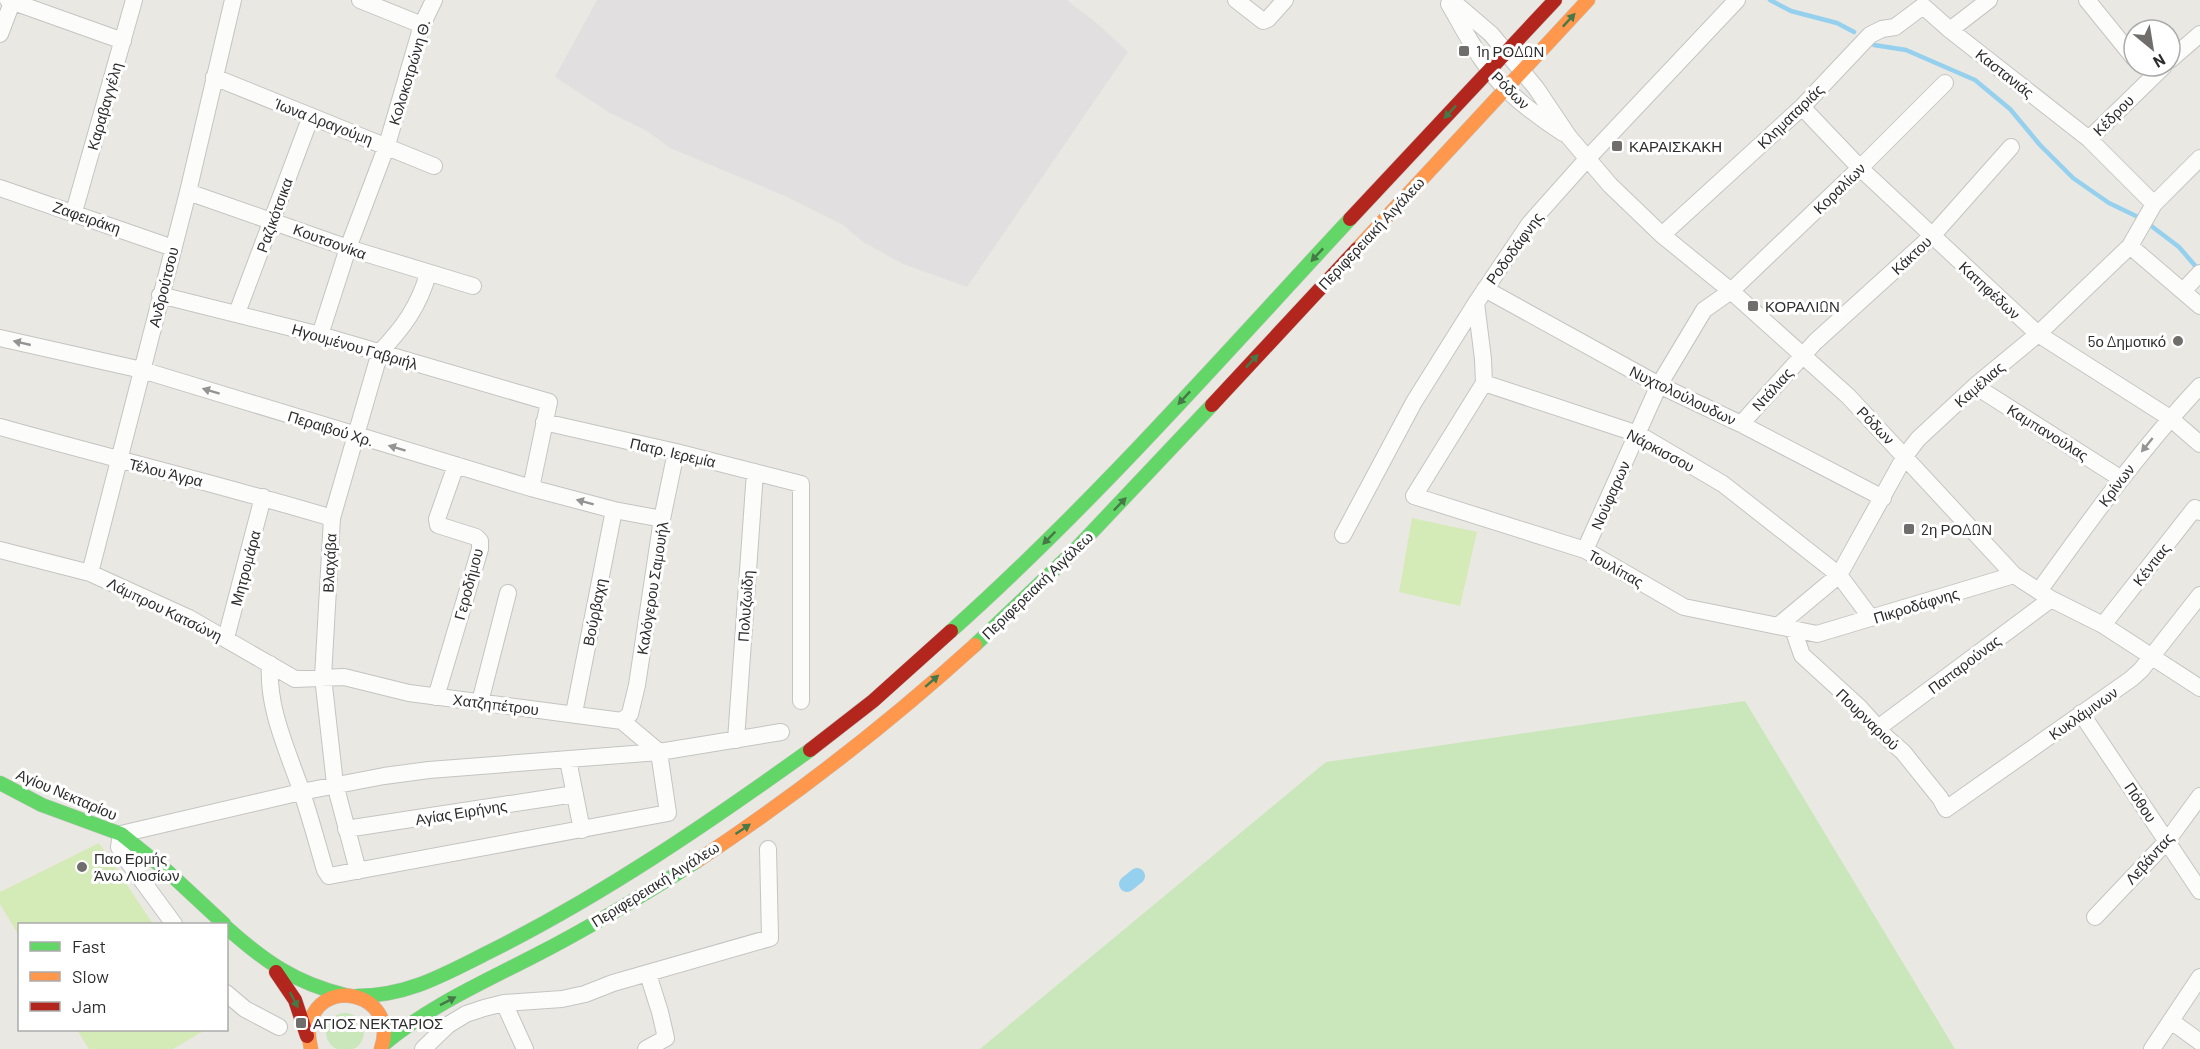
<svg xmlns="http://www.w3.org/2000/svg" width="2200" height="1049" font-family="Barlow,sans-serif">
  <rect width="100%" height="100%" fill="#eae8e2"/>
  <path fill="#e2dfe1" d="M 597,0 L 1067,0 L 1099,25 L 1128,52 L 967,287 L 903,264 L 863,242 L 843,225 L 787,197 L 670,148 L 647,131 L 610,113 L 555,77 Z"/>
  <path fill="#c9e7ba" d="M 1745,701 L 1955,1049 L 980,1049 L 1326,762 Z
    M326 1032a19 19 0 1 1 38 0a19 19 0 1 1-38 0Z"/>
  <path fill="#d4ebb8" d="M 1412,518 L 1477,532 L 1460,606 L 1399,592 Z
    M 99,843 L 153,924 L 20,924 L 19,936 L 0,904 L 0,892 Z
    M 77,1030 L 205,1030 L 173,1049 L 89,1049 Z"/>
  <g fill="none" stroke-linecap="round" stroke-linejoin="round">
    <path stroke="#95d0ee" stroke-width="4.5" d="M 1770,0 L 1791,11 L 1837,23 L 1854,32
      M 1870,42 L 1874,45 L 1906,50 L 1975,80 L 2010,109 L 2040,145 L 2073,178 L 2109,203 L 2136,216
      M 2150,225 L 2179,247 L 2197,268"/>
    <path stroke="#95d0ee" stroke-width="16" d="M 1127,884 L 1137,876"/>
    <defs>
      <path id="street" d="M 8,0 L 123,41
        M 360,0 L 422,25
        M 1236,0 L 1263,21 L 1268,19 L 1285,0
        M 1451,0 L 1491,34 L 1536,88 L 1569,137 L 1610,185 L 1662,235 L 1731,291 L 1848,396 L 2014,575 L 2051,599 L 2103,625 L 2200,688
        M 2087,0 L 2134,58
        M 1449,4 C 1466,33 1482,66 1507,90 C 1524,106 1543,120 1563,133
        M 1950,30 L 1989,0
        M 0,34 L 13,0
        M 2170,60 L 2200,34
        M 214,77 L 434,166
        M 1802,107 L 1860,168 L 2038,334 L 2170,418 L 2200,444
        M 2089,139 L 2164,66
        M 0,188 L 173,248
        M 188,192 L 348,248 L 473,286
        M 74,212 L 134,0
        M 1662,235 L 1802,107 L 1870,35 L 1882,29 L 1895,27 L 1923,6 L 1950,30 L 2089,139 L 2154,204
        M 2130,246 L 2200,306
        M 1485,289 L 1659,385 L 1741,424 L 1883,498
        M 2183,291 L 2200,273
        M 160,295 L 320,335 L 549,402 L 531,488
        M 1476,303 L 1483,359 L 1484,383
        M 237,313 L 311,116
        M 320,335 L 348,248 L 387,145 L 422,25 L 434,0
        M 0,338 L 142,370 L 531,488 L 614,510 L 662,519
        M 1484,383 L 1414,496 L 1585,550 L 1684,607 L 1817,634 L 2014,575
        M 1484,383 L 1638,434 L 1723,484 L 1839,575 L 1871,618
        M 1975,386 L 2120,478
        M 544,422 L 676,452 L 801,484 L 801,701
        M 1741,424 L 1815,342 L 1932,236 L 2011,147
        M 0,427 C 110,458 222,485 332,518
        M 1343,535 L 1414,402 L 1476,303 L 1530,223 L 1587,159 L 1737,0
        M 0,550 L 90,573 L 189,618 L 295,679 L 344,677 L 409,693 L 622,721 L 659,752
        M 1585,550 L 1659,385 L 1704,310 L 1731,291 L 1860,168 L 1945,83
        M 90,573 L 188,192 L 233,0
        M 2039,591 C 2090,520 2140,450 2200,386
        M 1779,625 L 1839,575 L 1905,456 L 1918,439 L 1975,386 L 2038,334 L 2130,246 L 2154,204 L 2200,158
        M 2103,625 L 2195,508 L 2200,512
        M 1793,629 L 1802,655 L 1860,708 L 1887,738 L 1903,752 L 1940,798 L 1946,809 L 2131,679 L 2141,670 L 2200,595
        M 226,638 L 263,497
        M 270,664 C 267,708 287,749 301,790 C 310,816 317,843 325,870 L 329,876 L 668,813 L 659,752
        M 436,697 L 480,549 L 480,541 L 476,537 L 438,525 L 437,519 L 456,465
        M 480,702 L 508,593
        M 574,713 L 614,510
        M 2081,713 L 2200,891
        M 622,721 L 630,714 L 637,685 L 662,519 L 676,452
        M 1878,728 L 2051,599
        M 736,740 L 755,472
        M 568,760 L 582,830
        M 346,829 L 575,794
        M 358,871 L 335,784 L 323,677 L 332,518 L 380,352 C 403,328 419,306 428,274
        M 2095,917 L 2167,841 L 2200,796
        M 174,924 L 124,856 L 119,847 L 121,834 L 301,792 L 384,776 L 429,770 L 659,752 L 781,732
        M 226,993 L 245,1009 L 279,1027
        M 504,1003 L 525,1049
        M 2171,1021 L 2200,1042
        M 423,1049 L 448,1025 L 466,1014 L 484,1008 L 504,1003 L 562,999 L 585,994 L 613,983 L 770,938 L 768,849
        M 646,1049 L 666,1038 L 660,1012 L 648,974
        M 2152,1049 L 2200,977"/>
      <path id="fast" d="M 951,631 C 1094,503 1220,359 1350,219
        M 975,645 L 1074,551 L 1212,405
        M 0,783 L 42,805 L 121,834 L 167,871 L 224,924
        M 226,927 C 264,961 295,983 345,995
        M 357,996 C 408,996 445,974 489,952 C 603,895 707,824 810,750
        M 383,1045 C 429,1006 482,983 536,955 C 591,927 645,894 697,861"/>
      <path id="slow" d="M 1357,249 L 1588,0
        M 697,861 C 795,796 888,724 975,645
        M 311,1049 C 310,1043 308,1036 309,1030 C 315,973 401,992 381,1049"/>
      <path id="jam" d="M 1350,219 L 1555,0
        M 1212,405 L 1357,249
        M 810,750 L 873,701 L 951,631
        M 276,972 L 295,1000 L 307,1036"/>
    </defs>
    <use href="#street" stroke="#c4c4c3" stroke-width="18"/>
    <use href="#fast" stroke="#c4c4c3" stroke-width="15"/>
    <use href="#slow" stroke="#c4c4c3" stroke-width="15"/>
    <use href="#jam" stroke="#c4c4c3" stroke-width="15"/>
    <use href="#street" stroke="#fcfcfb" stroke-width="16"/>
    <use href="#fast" stroke="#63d668" stroke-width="14"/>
    <use href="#slow" stroke="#ff974d" stroke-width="14"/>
    <use href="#jam" stroke="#b3261e" stroke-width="14"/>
  </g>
  <defs><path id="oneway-solid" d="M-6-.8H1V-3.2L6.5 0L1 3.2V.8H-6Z" transform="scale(1.5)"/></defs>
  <g fill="#457948">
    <use href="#oneway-solid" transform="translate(1569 20) rotate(-47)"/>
    <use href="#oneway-solid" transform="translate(1450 112) rotate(133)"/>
    <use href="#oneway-solid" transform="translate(1317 255) rotate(133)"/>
    <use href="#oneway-solid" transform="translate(1252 361) rotate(-47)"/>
    <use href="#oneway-solid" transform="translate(1184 398) rotate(133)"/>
    <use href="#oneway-solid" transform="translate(1120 504) rotate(-46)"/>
    <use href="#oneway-solid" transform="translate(1049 538) rotate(135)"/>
    <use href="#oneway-solid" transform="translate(932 681) rotate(-41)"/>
    <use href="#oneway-solid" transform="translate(743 829) rotate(-34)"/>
    <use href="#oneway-solid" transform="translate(294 1000) rotate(63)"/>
    <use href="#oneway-solid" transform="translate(448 1001) rotate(-27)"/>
  </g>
  <g fill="#949494">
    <use href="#oneway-solid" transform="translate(22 343) rotate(-167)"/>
    <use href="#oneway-solid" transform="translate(211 391) rotate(-163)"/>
    <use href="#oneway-solid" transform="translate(2147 445) rotate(129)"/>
    <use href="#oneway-solid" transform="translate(397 448) rotate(-163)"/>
    <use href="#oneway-solid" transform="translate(585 502) rotate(-165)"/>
  </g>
  <g fill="#6f6e6c" stroke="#fff" stroke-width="2">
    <rect x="1458" y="45" width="12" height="12" rx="3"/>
    <rect x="1611" y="140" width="12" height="12" rx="3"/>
    <rect x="1747" y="300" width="12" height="12" rx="3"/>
    <circle cx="2178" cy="341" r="6"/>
    <rect x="1903" y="523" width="12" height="12" rx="3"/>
    <circle cx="82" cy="867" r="6"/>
    <rect x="295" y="1017" width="12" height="12" rx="3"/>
  </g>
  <g text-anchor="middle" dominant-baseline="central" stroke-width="6" stroke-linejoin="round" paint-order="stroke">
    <g font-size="15" fill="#2d2d2d" stroke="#fff" text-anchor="start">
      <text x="1476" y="51">1η ΡΟΔΩΝ</text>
      <text x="1629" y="146">ΚΑΡΑΙΣΚΑΚΗ</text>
      <text x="1765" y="306">ΚΟΡΑΛΙΩΝ</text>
      <text x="2166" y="341" text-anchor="end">5ο Δημοτικό</text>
      <text x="1921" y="529">2η ΡΟΔΩΝ</text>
      <text x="94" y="858">Παο Ερμής<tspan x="94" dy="17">Άνω Λιοσίων</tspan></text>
      <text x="313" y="1023">ΑΓΙΟΣ ΝΕΚΤΑΡΙΟΣ</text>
    </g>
    <g font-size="15" fill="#2d2d2d" stroke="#fff">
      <text transform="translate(409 72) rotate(-73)">Κολοκοτρώνη Θ.</text>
      <text transform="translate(2005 73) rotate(38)">Καστανιάς</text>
      <text transform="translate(1511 90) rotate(45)">Ρόδων</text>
      <text transform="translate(104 106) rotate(-74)">Καραβαγγέλη</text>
      <text transform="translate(2113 115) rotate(-45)">Κέδρου</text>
      <text transform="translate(1790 116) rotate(-44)">Κληματαριάς</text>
      <text transform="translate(324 121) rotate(21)">Ίωνα Δραγούμη</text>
      <text transform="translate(1839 188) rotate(-44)">Κοραλίων</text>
      <text transform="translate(274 215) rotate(-70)">Ραζικότσικα</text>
      <text transform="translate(87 217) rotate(19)">Ζαφειράκη</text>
      <text transform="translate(1371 233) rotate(-47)">Περιφερειακή Αιγάλεω</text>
      <text transform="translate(330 241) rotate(20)">Κουτσονίκα</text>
      <text transform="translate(1514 248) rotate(-54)">Ροδοδάφνης</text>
      <text transform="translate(1911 255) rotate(-43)">Κάκτου</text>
      <text transform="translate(163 287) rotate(-76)">Ανδρούτσου</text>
      <text transform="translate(1990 290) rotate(43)">Κατηφέδων</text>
      <text transform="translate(355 346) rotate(16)">Ηγουμένου Γαβριήλ</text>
      <text transform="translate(1979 384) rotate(-41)">Καμέλιας</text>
      <text transform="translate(1772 389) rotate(-48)">Ντάλιας</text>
      <text transform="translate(1683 395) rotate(26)">Νυχτολούλουδων</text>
      <text transform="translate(1876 425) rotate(46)">Ρόδων</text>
      <text transform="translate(331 428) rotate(17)">Περαιβού Χρ.</text>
      <text transform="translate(2048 432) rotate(32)">Καμπανούλας</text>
      <text transform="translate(1661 450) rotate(28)">Νάρκισσου</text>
      <text transform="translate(673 452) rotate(13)">Πατρ. Ιερεμία</text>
      <text transform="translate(166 472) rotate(14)">Τέλου Άγρα</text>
      <text transform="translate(2116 485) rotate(-53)">Κρίνων</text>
      <text transform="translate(1610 495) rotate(-66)">Νούφαρων</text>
      <text transform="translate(329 563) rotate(-87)">Βλαχάβα</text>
      <text transform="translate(2151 564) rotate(-52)">Κέντιας</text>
      <text transform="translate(245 568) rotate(-75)">Μητρομάρα</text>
      <text transform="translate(1616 568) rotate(29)">Τουλίπας</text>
      <text transform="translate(468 584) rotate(-75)">Γεροδήμου</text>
      <text transform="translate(1037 585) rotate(-44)">Περιφερειακή Αιγάλεω</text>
      <text transform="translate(652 588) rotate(-81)">Καλόγερου Σαμουήλ</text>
      <text transform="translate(1916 605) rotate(-17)">Πικροδάφνης</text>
      <text transform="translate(745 606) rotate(-86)">Πολυζωίδη</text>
      <text transform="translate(165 609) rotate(26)">Λάμπρου Κατσώνη</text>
      <text transform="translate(594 612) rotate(-79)">Βούρβαχη</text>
      <text transform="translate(1964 664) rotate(-37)">Παπαρούνας</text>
      <text transform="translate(496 704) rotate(7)">Χατζηπέτρου</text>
      <text transform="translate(2083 713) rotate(-35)">Κυκλάμινων</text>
      <text transform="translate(1868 719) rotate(44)">Πουρναριού</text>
      <text transform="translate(67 794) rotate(23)">Αγίου Νεκταρίου</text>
      <text transform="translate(2141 802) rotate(56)">Πόθου</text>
      <text transform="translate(461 812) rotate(-9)">Αγίας Ειρήνης</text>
      <text transform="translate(2149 858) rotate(-48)">Λεβάντας</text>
      <text transform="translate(655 884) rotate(-32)">Περιφερειακή Αιγάλεω</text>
    </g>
  </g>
  <rect x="18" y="923" width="210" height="108" fill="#ffffff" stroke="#ababab" stroke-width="1.5"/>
  <rect x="30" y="942" width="30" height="9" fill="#63d668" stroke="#ababab" stroke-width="1.5"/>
  <text x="72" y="953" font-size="18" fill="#2d2d2d">Fast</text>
  <rect x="30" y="972" width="30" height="9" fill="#ff974d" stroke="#ababab" stroke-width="1.5"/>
  <text x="72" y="983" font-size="18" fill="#2d2d2d">Slow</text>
  <rect x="30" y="1002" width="30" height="9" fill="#b3261e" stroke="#ababab" stroke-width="1.5"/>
  <text x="72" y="1013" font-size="18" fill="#2d2d2d">Jam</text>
  <g transform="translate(2152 48) rotate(150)"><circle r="28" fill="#ffffff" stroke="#ababab" stroke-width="1.5"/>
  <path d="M0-4.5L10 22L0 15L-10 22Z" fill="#6f6e6c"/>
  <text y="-9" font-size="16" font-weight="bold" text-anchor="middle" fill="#2d2d2d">N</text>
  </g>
</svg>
